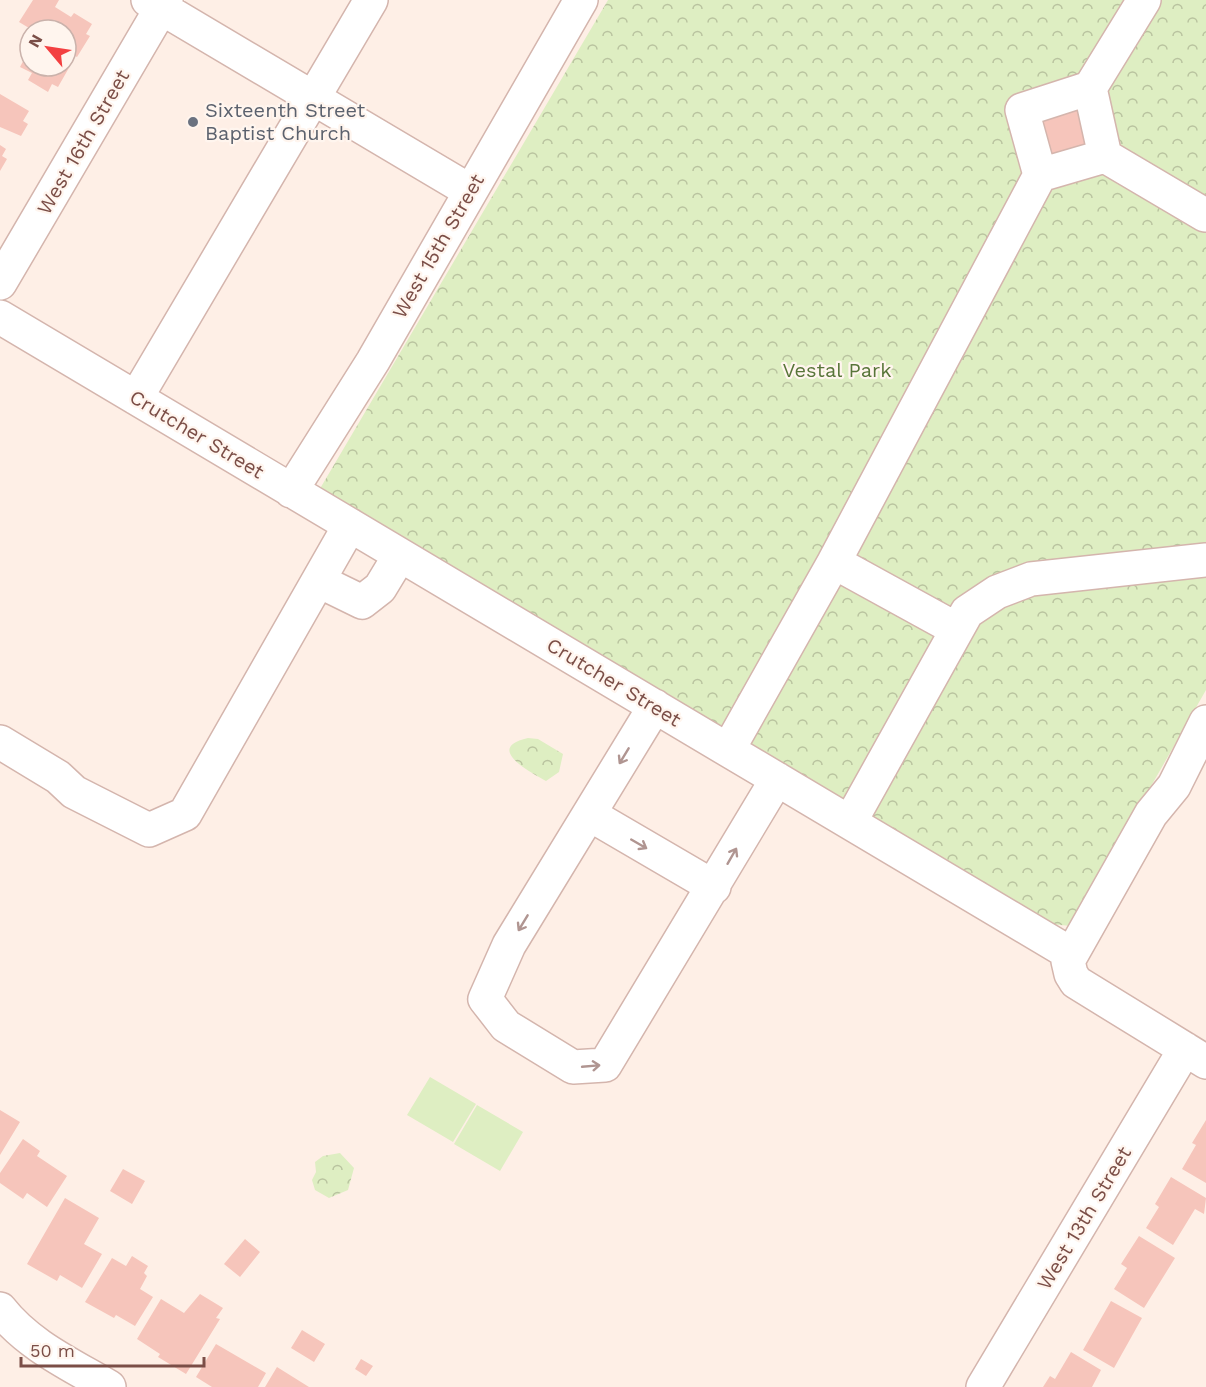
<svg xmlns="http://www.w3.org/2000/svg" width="1206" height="1387" font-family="'Work Sans',sans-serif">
  <defs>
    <pattern id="park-crowns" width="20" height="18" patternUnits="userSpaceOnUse" patternTransform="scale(1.5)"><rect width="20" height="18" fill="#deeec2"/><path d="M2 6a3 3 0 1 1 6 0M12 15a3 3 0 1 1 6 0" fill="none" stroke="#b9c39f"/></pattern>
  </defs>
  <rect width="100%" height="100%" fill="#feefe6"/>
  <path fill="#deeec2" d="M 430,1077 L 476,1104 L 453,1142 L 407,1115 Z
    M 477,1105 L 523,1132 L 500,1171 L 454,1144 Z"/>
  <path fill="url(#park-crowns)" d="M 608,0 L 1206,0 L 1206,690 L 1071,926 L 1050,924 L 318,492 Z
    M 528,738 L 538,739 L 563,754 L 559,772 L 546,781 C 532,773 483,748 528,738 Z
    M 340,1153 L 354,1168 L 348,1190 L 329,1198 L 315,1190 L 312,1180 L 316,1172 L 315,1162 L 323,1156 Z"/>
  <path fill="#f6c5bb" d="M 33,0 L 59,0 L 55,7 L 71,17 L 74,13 L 92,24 L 86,34 L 90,36 L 77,57 L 66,51 L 66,30 L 30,30 L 30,34 L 27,32 L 29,28 L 19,22 Z
    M 30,48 L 30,66 L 66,66 L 66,63 L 70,66 L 58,87 L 52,84 L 48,92 L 28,80 L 32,73 L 20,67 Z
    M 0,94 L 29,111 L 23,121 L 28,124 L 21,136 L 0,127 Z
    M 1084,103 L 1097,151 L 1048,164 L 1035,117 Z
    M 0,145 L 6,149 L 2,156 L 7,159 L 0,171 Z
    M 0,1110 L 20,1122 L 0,1155 Z
    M 1206,1120 L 1206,1183 L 1182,1169 L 1196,1145 L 1192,1143 Z
    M 23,1139 L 40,1151 L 37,1156 L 67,1176 L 47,1207 L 27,1193 L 23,1199 L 0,1183 L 0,1173 Z
    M 123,1169 L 145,1181 L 132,1204 L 110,1191 Z
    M 1171,1177 L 1206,1198 L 1204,1214 L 1195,1209 L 1173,1245 L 1146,1228 L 1159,1207 L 1155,1204 Z
    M 65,1198 L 99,1218 L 84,1244 L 102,1254 L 82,1288 L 60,1275 L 57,1281 L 27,1264 Z
    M 1139,1236 L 1175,1258 L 1144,1308 L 1114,1289 L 1127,1268 L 1121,1264 Z
    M 245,1239 L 260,1252 L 240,1277 L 224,1264 Z
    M 132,1256 L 148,1266 L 144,1273 L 147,1276 L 140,1289 L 153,1297 L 135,1326 L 116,1315 L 114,1318 L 85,1302 L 112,1258 L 126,1266 Z
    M 200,1294 L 223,1308 L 216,1318 L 220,1319 L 186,1374 L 158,1357 L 160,1354 L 137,1339 L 161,1299 L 184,1313 Z
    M 1111,1301 L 1142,1318 L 1114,1368 L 1083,1350 Z
    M 302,1330 L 325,1344 L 314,1362 L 291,1348 Z
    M 216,1344 L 266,1373 L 258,1387 L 212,1387 L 196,1377 Z
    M 1071,1352 L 1101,1370 L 1092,1387 L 1043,1387 L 1050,1376 L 1055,1379 Z
    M 361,1359 L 373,1366 L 366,1376 L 355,1369 Z
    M 277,1367 L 309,1387 L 265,1387 Z"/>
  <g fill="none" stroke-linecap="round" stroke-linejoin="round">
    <defs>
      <path id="minor" d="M 148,0 L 470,191
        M 1090,88 L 1105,156 L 1205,215
        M 1040,175 L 1105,156
        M 0,283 L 166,0
        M 0,317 L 1071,954
        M 136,398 L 371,0
        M 291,491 L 373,361 L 581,0
        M 834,562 L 956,629
        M 319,581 L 362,602 L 380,588 L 400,555
        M 655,706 L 509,945 L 485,999 L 506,1026 L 573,1067 L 605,1065 L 777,779
        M 1206,722 L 1174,786 L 1151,814 L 1068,961 L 1071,974 L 1076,982 L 1206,1062
        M 0,742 L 58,777 L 74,792 L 149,830 L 185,814 L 350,525
        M 728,750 L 834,562 L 1040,175 L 1022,110 L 1090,88 L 1144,0
        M 589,814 L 714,887
        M 850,822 L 967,612 L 997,592 L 1031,579 L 1206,560
        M 0,1309 C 28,1345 70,1364 109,1387
        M 983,1387 L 1185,1049"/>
    </defs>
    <use href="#minor" stroke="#d4b5ad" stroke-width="36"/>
    <use href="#minor" stroke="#fff" stroke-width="33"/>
  </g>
  <defs><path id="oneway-shaft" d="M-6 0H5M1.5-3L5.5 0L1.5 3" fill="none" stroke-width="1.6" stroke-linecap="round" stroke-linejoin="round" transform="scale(1.5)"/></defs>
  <g stroke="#b09591">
    <use href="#oneway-shaft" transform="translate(624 756) rotate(121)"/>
    <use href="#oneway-shaft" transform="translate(639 844) rotate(30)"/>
    <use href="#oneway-shaft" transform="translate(732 856) rotate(-60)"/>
    <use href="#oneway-shaft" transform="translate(523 923) rotate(121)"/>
    <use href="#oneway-shaft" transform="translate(591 1066) rotate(-5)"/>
  </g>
  <circle fill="#6b7280" stroke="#fff5ee" stroke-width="2" cx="193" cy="122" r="6"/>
  <g text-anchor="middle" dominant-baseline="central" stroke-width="4.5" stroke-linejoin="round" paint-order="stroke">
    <g font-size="20" fill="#5b616d" stroke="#fff5ee" text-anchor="start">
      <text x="205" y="110">Sixteenth Street<tspan x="205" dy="23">Baptist Church</tspan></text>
    </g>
    <g font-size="20" fill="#7b4e47" stroke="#fff5ee">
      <text transform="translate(83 142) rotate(-60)">West 16th Street</text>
      <text transform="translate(438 246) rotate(-60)">West 15th Street</text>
      <text transform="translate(197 434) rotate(31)">Crutcher Street</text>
      <text transform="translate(614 682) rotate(31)">Crutcher Street</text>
      <text transform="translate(1084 1218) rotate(-59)">West 13th Street</text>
    </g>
    <g font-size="20" fill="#587539" stroke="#fff5ee">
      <text x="837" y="370">Vestal Park</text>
    </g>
  </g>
  <g transform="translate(48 48) rotate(299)"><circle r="28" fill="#fff5ee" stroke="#cab2ab" stroke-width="1.5"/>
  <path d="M0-4.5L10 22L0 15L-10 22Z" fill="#f34041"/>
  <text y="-9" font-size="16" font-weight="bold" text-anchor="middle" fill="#7b4e47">N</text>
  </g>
  <path d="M21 1357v9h183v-9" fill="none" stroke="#7b4e47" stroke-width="3"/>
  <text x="30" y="1357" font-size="18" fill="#7b4e47" stroke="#fff5ee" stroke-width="4.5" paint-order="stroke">50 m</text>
</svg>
